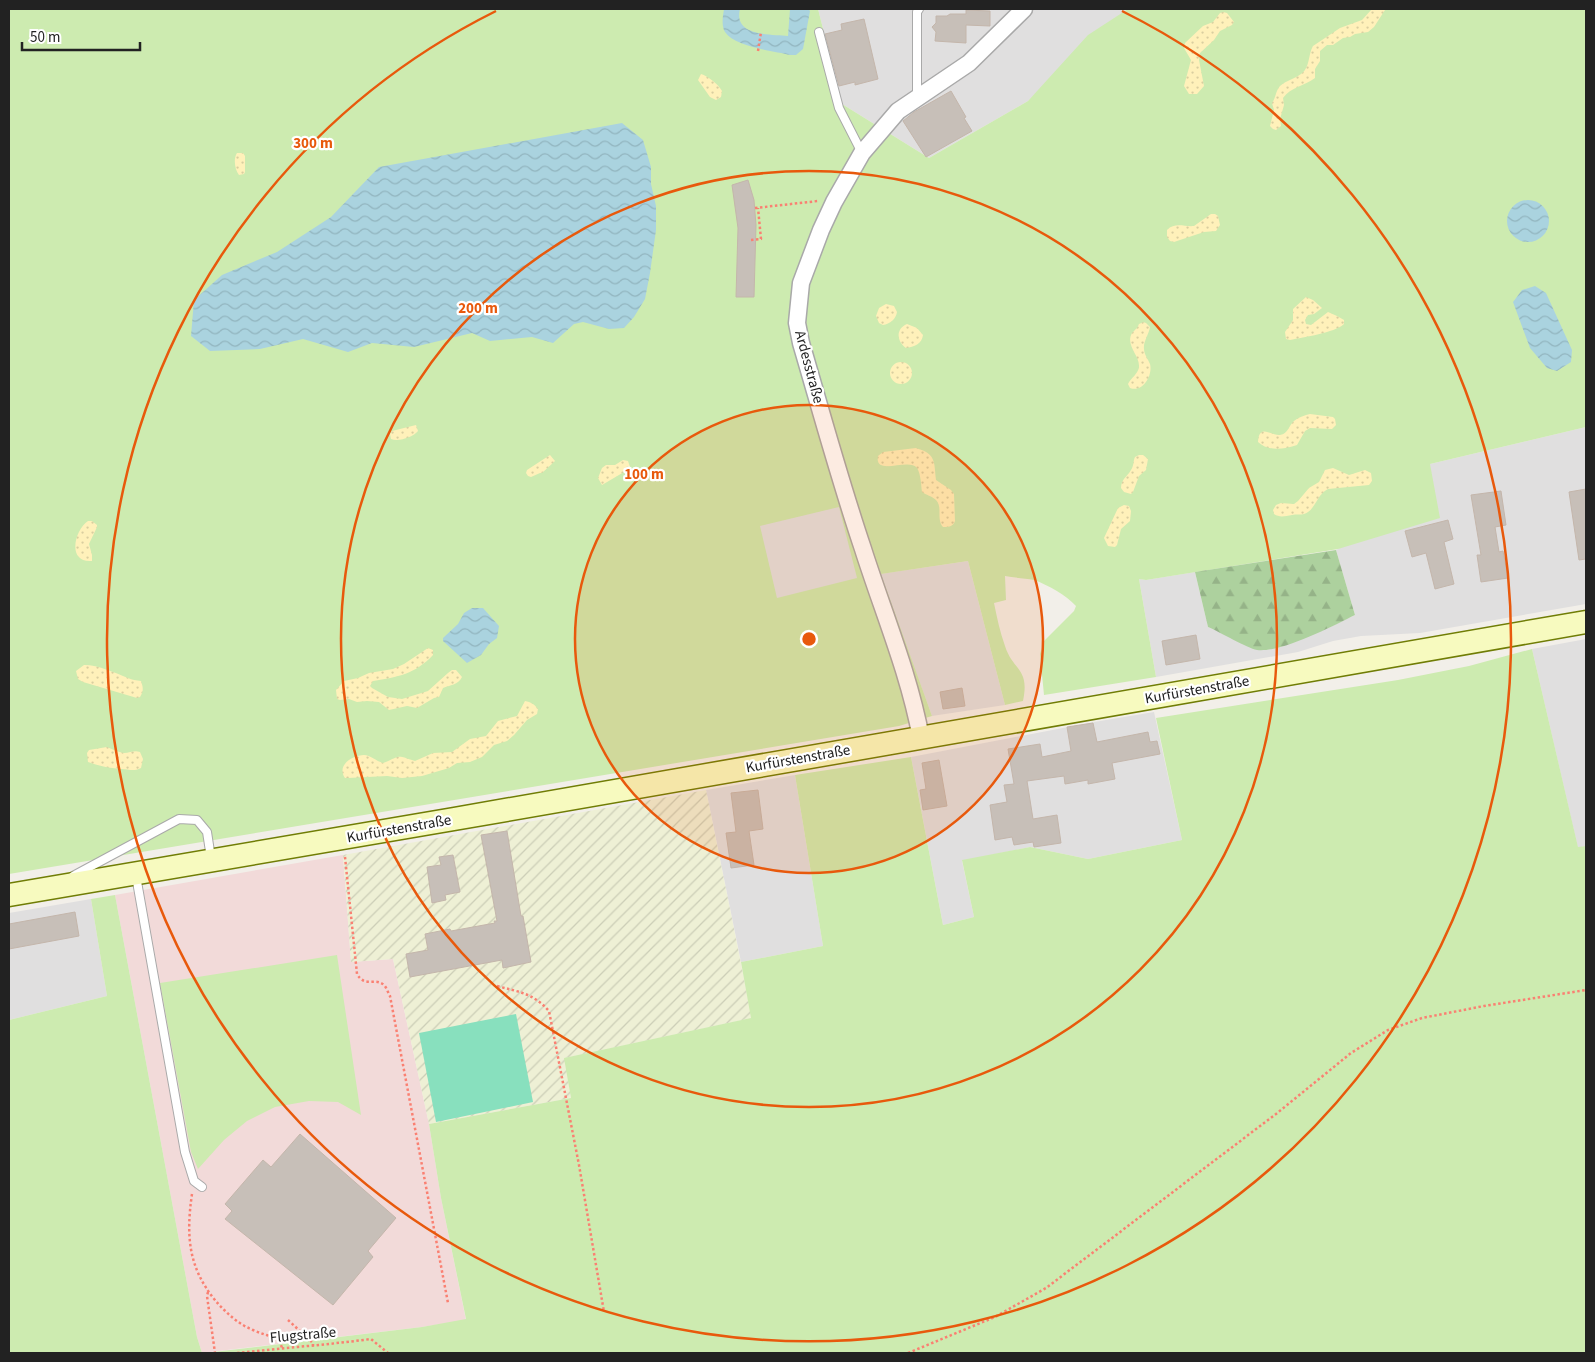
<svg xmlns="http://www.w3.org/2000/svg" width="1595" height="1362" font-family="'Source Sans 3',sans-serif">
  <defs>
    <pattern id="farmland-furrows" width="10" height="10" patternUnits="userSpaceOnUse" patternTransform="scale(1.25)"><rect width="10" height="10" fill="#eef0d5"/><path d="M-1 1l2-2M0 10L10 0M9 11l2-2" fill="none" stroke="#ccceb7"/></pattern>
    <pattern id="forest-firs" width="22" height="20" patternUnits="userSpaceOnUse" patternTransform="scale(1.25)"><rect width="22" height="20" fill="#add19e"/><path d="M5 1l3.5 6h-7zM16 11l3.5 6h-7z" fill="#95b388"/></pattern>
    <pattern id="sand-dots" width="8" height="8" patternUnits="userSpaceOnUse" patternTransform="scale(1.25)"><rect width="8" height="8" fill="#fff1ba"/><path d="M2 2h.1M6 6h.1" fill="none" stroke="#dacea0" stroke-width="1.8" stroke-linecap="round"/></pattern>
    <pattern id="water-waves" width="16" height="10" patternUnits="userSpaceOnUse" patternTransform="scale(1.25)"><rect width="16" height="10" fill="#aad3df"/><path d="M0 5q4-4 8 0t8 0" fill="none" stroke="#92b5bf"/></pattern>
  </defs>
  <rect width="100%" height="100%" fill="#f2efe9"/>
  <path fill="#e0dfdf" d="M 818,9 L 1127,9 L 1028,101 L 929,158 L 842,104 Z
    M 1586,427 L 1586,604 L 1420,633 L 1361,636 L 1333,641 L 1298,652 L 1156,677 L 1139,579 L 1146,580 L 1195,572 L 1208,627 L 1267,650 L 1288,644 L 1328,628 L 1355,615 L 1336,550 L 1338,549 L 1430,464 Z
    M 968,561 L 1005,705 L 932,716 L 880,574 Z
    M 1586,639 L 1586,846 L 1578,848 L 1532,649 Z
    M 1154,712 L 1182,840 L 1088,859 L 1030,847 L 962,861 L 974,917 L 943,925 L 911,757 L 1094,722 Z
    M 795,775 L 823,946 L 741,962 L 706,790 Z
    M 91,899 L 107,996 L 9,1020 L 9,913 Z"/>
  <path fill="#f2dad9" d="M 343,855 L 351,962 L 393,959 L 429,1124 L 441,1198 L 466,1320 L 422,1327 L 202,1353 L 197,1337 L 115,895 Z"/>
  <path fill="url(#farmland-furrows)" d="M 706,790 L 752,1018 L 565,1058 L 571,1098 L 429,1124 L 393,959 L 351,962 L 343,855 Z"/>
  <path fill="#cdebb0" d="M 9,9 L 818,9 L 842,104 L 929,158 L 1028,101 L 1088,35 L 1128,9 L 1586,9 L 1586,427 L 1430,464 L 1440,518 L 1338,549 L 1146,580 L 1139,579 L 1156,677 L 1044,695 L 1040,654 L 1044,641 L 1074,611 L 1076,606 C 1066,595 1048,585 1034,580 C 1025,578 1014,578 1005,576 L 1006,600 L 994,603 C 997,618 1000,632 1005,646 C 1013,671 1030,668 1023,701 L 1005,705 L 968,561 L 881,574 L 932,716 L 899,726 L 9,874 Z
    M 1532,649 L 1578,847 L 1586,846 L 1586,1353 L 205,1353 L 422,1327 L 466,1319 L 441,1198 L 429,1124 L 571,1098 L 564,1058 L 751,1018 L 741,962 L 823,946 L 795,775 L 911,757 L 943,925 L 974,917 L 962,860 L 1030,847 L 1088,859 L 1182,840 L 1156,718 L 1398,680 L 1469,666 Z
    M 115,895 L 197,1337 L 202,1353 L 9,1353 L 9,1020 L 107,996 L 91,899 Z
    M 337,955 L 361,1115 L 338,1102 L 309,1101 L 275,1107 L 247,1121 L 224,1140 L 198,1169 L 191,1152 L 160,983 Z"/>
  <path fill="url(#forest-firs)" d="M 1336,550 L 1355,615 C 1333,626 1281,653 1257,650 C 1247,648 1220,632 1208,627 L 1195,572 Z"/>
  <path fill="url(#sand-dots)" d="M 1372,9 L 1385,9 L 1385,10 L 1374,27 L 1368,32 L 1355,34 L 1350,37 L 1343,38 L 1333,45 L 1327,45 L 1320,51 L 1320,61 L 1315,69 L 1315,78 C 1304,86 1291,87 1283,98 L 1284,105 L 1280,119 L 1281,126 L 1276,130 L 1273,129 L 1270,126 L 1274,110 L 1272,103 C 1276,98 1275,92 1280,86 C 1287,80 1294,79 1301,74 C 1310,68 1308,55 1313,46 L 1340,28 L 1362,20 Z
    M 1223,12 L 1227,13 L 1234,22 L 1232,25 L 1220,31 L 1214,40 L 1200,53 L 1199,60 L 1204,86 L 1197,94 L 1189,94 L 1184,86 L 1191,60 L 1184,48 L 1185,43 L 1203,26 L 1213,22 L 1220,13 Z
    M 701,74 C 708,76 719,85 722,91 L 721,97 L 716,100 L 710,97 L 698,80 Z
    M 237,153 L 243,153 L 245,156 L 245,172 L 244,174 L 239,175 C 235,170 233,159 237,153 Z
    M 1211,214 L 1215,214 L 1218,216 L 1220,225 L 1216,231 L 1204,232 L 1174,242 L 1170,241 L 1167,237 L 1167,230 C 1175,222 1184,227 1194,226 Z
    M 1306,297 L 1313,300 L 1322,308 L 1314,314 L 1308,315 L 1305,320 L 1306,324 L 1311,325 L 1328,312 L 1337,316 L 1344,320 L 1344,324 C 1334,333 1304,337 1290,340 L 1286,339 L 1285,332 L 1293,320 L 1293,309 Z
    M 886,304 L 894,306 L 897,312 C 896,319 890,324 883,325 L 879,323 L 876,316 L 879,308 Z
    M 1143,322 L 1146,323 L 1150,327 C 1149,334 1143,342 1144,349 C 1144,354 1148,359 1150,364 C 1153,375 1143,393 1130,388 L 1128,384 C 1131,378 1138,374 1139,367 C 1140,355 1125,346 1132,333 C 1132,333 1137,328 1137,328 C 1141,322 1136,326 1143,322 Z
    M 907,324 L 917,328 L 923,335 C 922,344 914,347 906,348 C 897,342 895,329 907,324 Z
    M890 373a11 11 0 1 1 22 0a11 11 0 1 1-22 0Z
    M 1310,414 L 1333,417 L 1335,419 L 1336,425 L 1332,429 L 1310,428 L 1305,431 L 1297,445 C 1284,449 1269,452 1258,442 C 1259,423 1271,436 1280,435 C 1288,434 1289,425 1294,421 C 1299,417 1305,415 1310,414 Z
    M 416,425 L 418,431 C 413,437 399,442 391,439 L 390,434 L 392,431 Z
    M 916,448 C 936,454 934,461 936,480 L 951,490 L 954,494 L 955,521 C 953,527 948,527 943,527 C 936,519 943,507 936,500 C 932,496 926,495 922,492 C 921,485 921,474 917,468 C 909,457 874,477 878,456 L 883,452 Z
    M 550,455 L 555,461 L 542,473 L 540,473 L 531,477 L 528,476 L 526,473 L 527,470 Z
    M 1139,455 L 1143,455 L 1148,459 L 1146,470 L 1139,476 L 1133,492 L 1131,494 L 1124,492 L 1121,488 C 1121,479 1127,477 1131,470 C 1134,466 1133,461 1135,457 Z
    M 623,460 L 628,461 L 630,467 L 624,472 L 602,485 L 598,478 L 602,468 L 606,465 L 615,465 Z
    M 1333,468 L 1349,475 L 1365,470 L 1371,473 L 1372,481 L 1369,485 L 1328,489 C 1316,495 1316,510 1304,514 C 1301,515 1296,514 1292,515 C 1285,516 1280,518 1274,514 L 1273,510 L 1276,505 L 1281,503 L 1294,504 L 1298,501 L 1309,488 L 1319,482 L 1325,470 Z
    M 1124,505 L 1129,506 L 1131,511 L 1130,521 L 1121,529 L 1117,545 L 1115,547 L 1108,546 L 1104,538 L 1118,508 Z
    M 88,521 L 92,521 L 97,525 L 97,527 L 89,544 L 92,555 L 92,561 C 66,563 75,529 88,521 Z
    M 428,648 L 433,650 L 433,655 C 415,674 398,677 373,681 L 370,686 L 372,688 L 388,697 L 402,699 L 428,691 L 448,673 L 452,670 L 456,670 L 462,677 C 458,685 450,685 443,688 L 439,697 L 434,698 L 417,708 L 407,706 L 389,710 L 379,702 L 367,701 L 357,702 L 349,699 L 340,700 L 337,699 L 336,690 L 344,681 L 358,678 L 369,673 L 393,669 L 404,664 Z
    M 84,665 C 99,665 115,673 128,678 C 132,680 136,680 141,681 C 143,687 144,691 140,697 L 137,698 L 83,682 L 78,679 L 76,671 Z
    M 525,701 C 531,702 534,704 538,709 L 537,714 L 527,720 L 514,735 L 507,741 L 494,745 L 482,757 L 470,762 L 457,763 L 449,768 L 422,776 L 402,778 L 387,776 L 348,778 L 345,778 C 336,765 353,755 364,755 C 370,755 376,761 383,763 C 401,756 395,754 415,761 L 433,753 L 452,752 L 470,739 L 486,736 L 498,721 L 517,716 Z
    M 107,747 C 112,749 118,752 124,753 C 130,753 134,750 140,752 L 143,759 L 141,768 C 133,772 129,769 121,769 C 109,768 100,766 88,762 L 87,753 L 89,750 Z"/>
  <path fill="#88e0be" d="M 516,1014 L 533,1102 L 436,1122 L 419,1033 Z"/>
  <path fill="#e2e2e2" d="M 839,507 L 857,578 L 777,598 L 760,526 Z"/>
  <path fill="url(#water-waves)" d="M 724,9 L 740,9 C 733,37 771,34 788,36 L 790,9 L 808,9 L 810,11 L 803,49 L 796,55 L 790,55 C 774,51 735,47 725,32 C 721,25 723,16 724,9 Z
    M 622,123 L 643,140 L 651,167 L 651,184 L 656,206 L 656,230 L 650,273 L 645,299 L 634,317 L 624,328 L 609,329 L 583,322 L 574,324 L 553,343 L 532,337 L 490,341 L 472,333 L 414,347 L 372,343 L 348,352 L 303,339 L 260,349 L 210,351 L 191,336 L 194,300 L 222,275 L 277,252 L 331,217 L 379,167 Z
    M1507 221a21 21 0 1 1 42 0a21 21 0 1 1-42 0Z
    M 1535,286 L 1546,293 L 1572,350 L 1571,362 L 1557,371 L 1547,368 L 1530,348 L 1513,302 L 1522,290 Z
    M 472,608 L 483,608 L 499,626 L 497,638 L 489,644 L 481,655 L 467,663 L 443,641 L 443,638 L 458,624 L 464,613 Z"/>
  <path fill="#c7bfb8" stroke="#c4b6ab" d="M 966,10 L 990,11 L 990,26 L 966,25 L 966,43 L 935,41 L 936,32 L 932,27 L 936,23 L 936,16 L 947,16 L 950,14 L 966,14 Z
    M 864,19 L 878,79 L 855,85 L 855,82 L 839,86 L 825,34 L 842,30 L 841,24 Z
    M 951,91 L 966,117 L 964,118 L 972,131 L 926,157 L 903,121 L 914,112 Z
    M 748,180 L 754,200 L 756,225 L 754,297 L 736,297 L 738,228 L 732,185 Z
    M 1586,489 L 1586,559 L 1579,560 L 1569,492 Z
    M 1501,491 L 1506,525 L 1495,527 L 1499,552 L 1503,551 L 1508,578 L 1481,582 L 1477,555 L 1481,555 L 1471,495 Z
    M 1448,520 L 1453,539 L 1444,542 L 1454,584 L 1435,589 L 1426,553 L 1412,557 L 1405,531 Z
    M 1196,635 L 1200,659 L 1166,665 L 1162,641 Z
    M 962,688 L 965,706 L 943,709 L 940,692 Z
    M 1093,723 L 1097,742 L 1148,732 L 1150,742 L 1157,741 L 1160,754 L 1112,763 L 1115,779 L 1088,784 L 1088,780 L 1065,784 L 1064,776 L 1027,781 L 1033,819 L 1057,815 L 1061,843 L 1034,847 L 1033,842 L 1014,845 L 1012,837 L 995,840 L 990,805 L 1007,802 L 1004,785 L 1014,784 L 1008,749 L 1040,744 L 1042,757 L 1071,751 L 1067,727 Z
    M 939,760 L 947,806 L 923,810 L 920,790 L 926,789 L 922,763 Z
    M 758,790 L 763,829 L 749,831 L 754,865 L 731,868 L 726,833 L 736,832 L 731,793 Z
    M 507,831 L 521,916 L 523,916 L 531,962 L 503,968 L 502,960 L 410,977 L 406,954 L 428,950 L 425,934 L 450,929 L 451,931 L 495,923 L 494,921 L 497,921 L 481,835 Z
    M 453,855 L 460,892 L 445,895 L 446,900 L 432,903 L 427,867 L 441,865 L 439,857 Z
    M 75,912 L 79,936 L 9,949 L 9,924 Z
    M 300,1134 L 396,1218 L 368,1251 L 373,1257 L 333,1305 L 225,1219 L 232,1211 L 225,1204 L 263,1160 L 271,1167 Z"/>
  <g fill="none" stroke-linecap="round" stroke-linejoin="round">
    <defs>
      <path id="service" d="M 819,32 L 839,108 L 862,153
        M 917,96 L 917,12 L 919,9
        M 73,876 L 179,819 L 197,820 L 207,832 L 211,858
        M 136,876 L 185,1152 L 194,1181 L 202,1187"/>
      <path id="minor" d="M 921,738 C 909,673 883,612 863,549 C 840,481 821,411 801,343 L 797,323 L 801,283 L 821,230 L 834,202 L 862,153 L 898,111 L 969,63 L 1024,9"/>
      <path id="secondary" d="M 9,895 L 454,819 L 1586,622"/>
    </defs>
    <use href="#service" stroke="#a9a9a9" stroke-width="10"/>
    <use href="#minor" stroke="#a9a9a9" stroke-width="19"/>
    <use href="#secondary" stroke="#707d05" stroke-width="25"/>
    <path stroke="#fa8072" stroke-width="2.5" stroke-dasharray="2.5 2.5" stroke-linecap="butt" d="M 758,51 L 761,32
      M 755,208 L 818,201
      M 751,240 L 761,239 L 758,208
      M 345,857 L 357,974 C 365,988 375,977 384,985 C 387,988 388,993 390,996 L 448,1303
      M 497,986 C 519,992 533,993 549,1011 L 579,1165 L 604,1312
      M 192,1194 C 186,1235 188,1267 215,1300 C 225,1312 238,1324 253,1330 C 262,1334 270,1336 279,1339 L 282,1348
      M 208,1292 L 207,1296 L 215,1353
      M 288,1320 L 313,1343 L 313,1346
      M 237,1353 C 282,1348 326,1345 371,1339 L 388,1353
      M 908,1353 L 995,1317 L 1046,1288 L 1276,1114 L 1351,1053 L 1388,1030 L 1422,1018 L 1484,1006 L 1586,990"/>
    <use href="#service" stroke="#fff" stroke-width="8"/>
    <use href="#minor" stroke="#fff" stroke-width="16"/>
    <use href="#secondary" stroke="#f7fabf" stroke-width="22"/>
  </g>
  <circle cx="809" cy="639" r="234" fill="#e8590c" fill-opacity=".12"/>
  <g fill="none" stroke="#e8590c" stroke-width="2.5">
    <circle cx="809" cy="639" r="234"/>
    <circle cx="809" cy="639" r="468"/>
    <path d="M1122 11A702 702 0 1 1 496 11"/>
  </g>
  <g text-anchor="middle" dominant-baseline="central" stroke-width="4.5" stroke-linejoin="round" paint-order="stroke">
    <g font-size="15" fill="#222" stroke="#fff">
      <text transform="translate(809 367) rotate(75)">Ardesstraße</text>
      <text transform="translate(1197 690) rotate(-10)">Kurfürstenstraße</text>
      <text transform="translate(798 759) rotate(-10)">Kurfürstenstraße</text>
      <text transform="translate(399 829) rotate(-10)">Kurfürstenstraße</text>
      <text transform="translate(303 1335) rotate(-5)">Flugstraße</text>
    </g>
  </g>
  <circle cx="809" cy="639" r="8" fill="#e8590c" stroke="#fff" stroke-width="2.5"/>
  <g font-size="15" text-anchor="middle" font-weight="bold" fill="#e8590c" stroke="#fff" stroke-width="4.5" stroke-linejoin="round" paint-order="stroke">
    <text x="313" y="148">300 m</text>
    <text x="478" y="313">200 m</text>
    <text x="644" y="479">100 m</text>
  </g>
  <rect width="1595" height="1362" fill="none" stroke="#222222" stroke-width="20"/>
  <path d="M22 42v8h118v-8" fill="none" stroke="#222222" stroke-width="2.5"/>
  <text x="30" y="42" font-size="15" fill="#222222" stroke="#ffffff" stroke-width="4" paint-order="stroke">50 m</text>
</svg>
